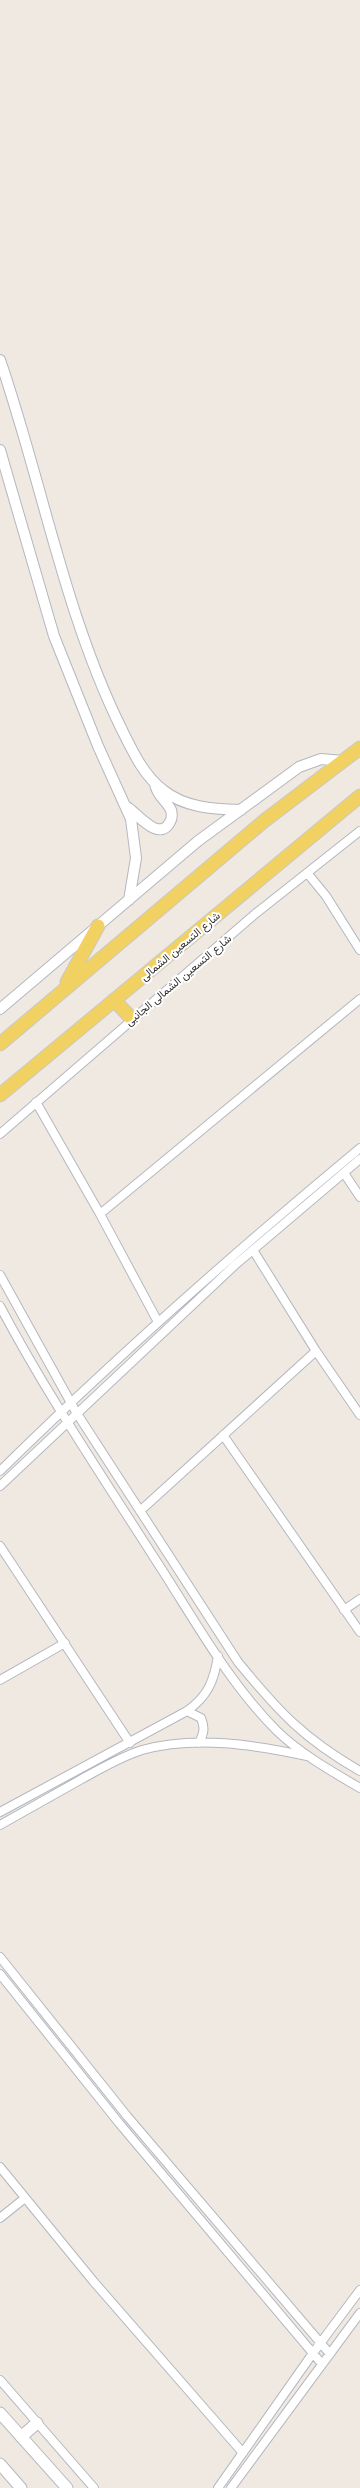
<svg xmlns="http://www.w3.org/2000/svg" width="360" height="2488" font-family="Inter,Vazirmatn,sans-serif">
  <rect width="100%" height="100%" fill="#efe9e1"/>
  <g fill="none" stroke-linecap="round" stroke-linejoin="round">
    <defs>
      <path id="minor" d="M 308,874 L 326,896 L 360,950
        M 36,1102 L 100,1214 L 158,1322
        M 0,1134 L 255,914 L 360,831
        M 344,1173 L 360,1197
        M 100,1214 L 360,999
        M 253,1250 L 316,1351 L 360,1415
        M 0,1275 L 76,1412 L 238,1662 C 279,1712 304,1739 360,1771
        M 0,1306 C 46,1393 102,1476 155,1559 C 193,1617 227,1681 277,1731 C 301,1754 331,1771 360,1788
        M 223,1435 L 360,1632
        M 0,1471 C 115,1358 236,1251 360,1148
        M 0,1486 L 235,1265 L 360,1159
        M 140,1511 L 316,1351
        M 0,1546 L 130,1743
        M 344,1610 L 360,1599
        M 0,1680 L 65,1643
        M 187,1711 L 201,1718 C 205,1728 204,1733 199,1743
        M 0,1812 L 187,1711 C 208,1696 214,1681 218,1656
        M 0,1825 C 27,1810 53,1795 80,1780 C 100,1769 120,1757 142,1750 C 195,1735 255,1745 307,1756
        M 0,1957 L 127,2116 L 330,2354
        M 0,1974 L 119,2123 L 322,2364
        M 0,2167 L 94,2282 L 243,2453
        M 0,2218 L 25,2198
        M 0,2380 L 94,2488
        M 218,2488 L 313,2353 L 360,2290
        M 231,2488 L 360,2313"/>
      <path id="tertiary" d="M 0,360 C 42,482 64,612 121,728 C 132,750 143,775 163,790 C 185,808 214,809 241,810
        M 0,450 L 54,636 L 98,746 L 131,819 L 136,858 L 129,900
        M 127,807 C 137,813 159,843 170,822 C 172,819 172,814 171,810 C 166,800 157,796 155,784
        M 0,1009 L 198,841 L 299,767 L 321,759 L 343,761"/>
      <path id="secondary" d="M 0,2413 L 67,2488
        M 21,2437 L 37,2423
        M 0,2464 L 21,2488"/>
      <path id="primary" d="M 67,982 L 98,926
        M 114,1000 L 132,1019
        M 0,1044 L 264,821 L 360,748
        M 0,1095 L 360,796"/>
    </defs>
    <use href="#minor" stroke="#b4b7c1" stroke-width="10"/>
    <use href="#tertiary" stroke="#b4b7c1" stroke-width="12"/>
    <use href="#secondary" stroke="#b4b7c1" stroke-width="13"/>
    <use href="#primary" stroke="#c9c9c9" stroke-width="15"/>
    <use href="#minor" stroke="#fff" stroke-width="8"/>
    <use href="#tertiary" stroke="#fff" stroke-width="10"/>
    <use href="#secondary" stroke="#fff" stroke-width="11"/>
    <use href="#primary" stroke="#f2d163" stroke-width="13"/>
  </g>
  <g text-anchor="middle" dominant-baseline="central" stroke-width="4" stroke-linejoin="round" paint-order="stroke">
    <g font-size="11" fill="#2e2e2e" stroke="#fff">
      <text transform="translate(180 946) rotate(-40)">شارع التسعين الشمالى</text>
      <text transform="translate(178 980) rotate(-40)">شارع التسعين الشمالى الجانبى</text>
    </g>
  </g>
</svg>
